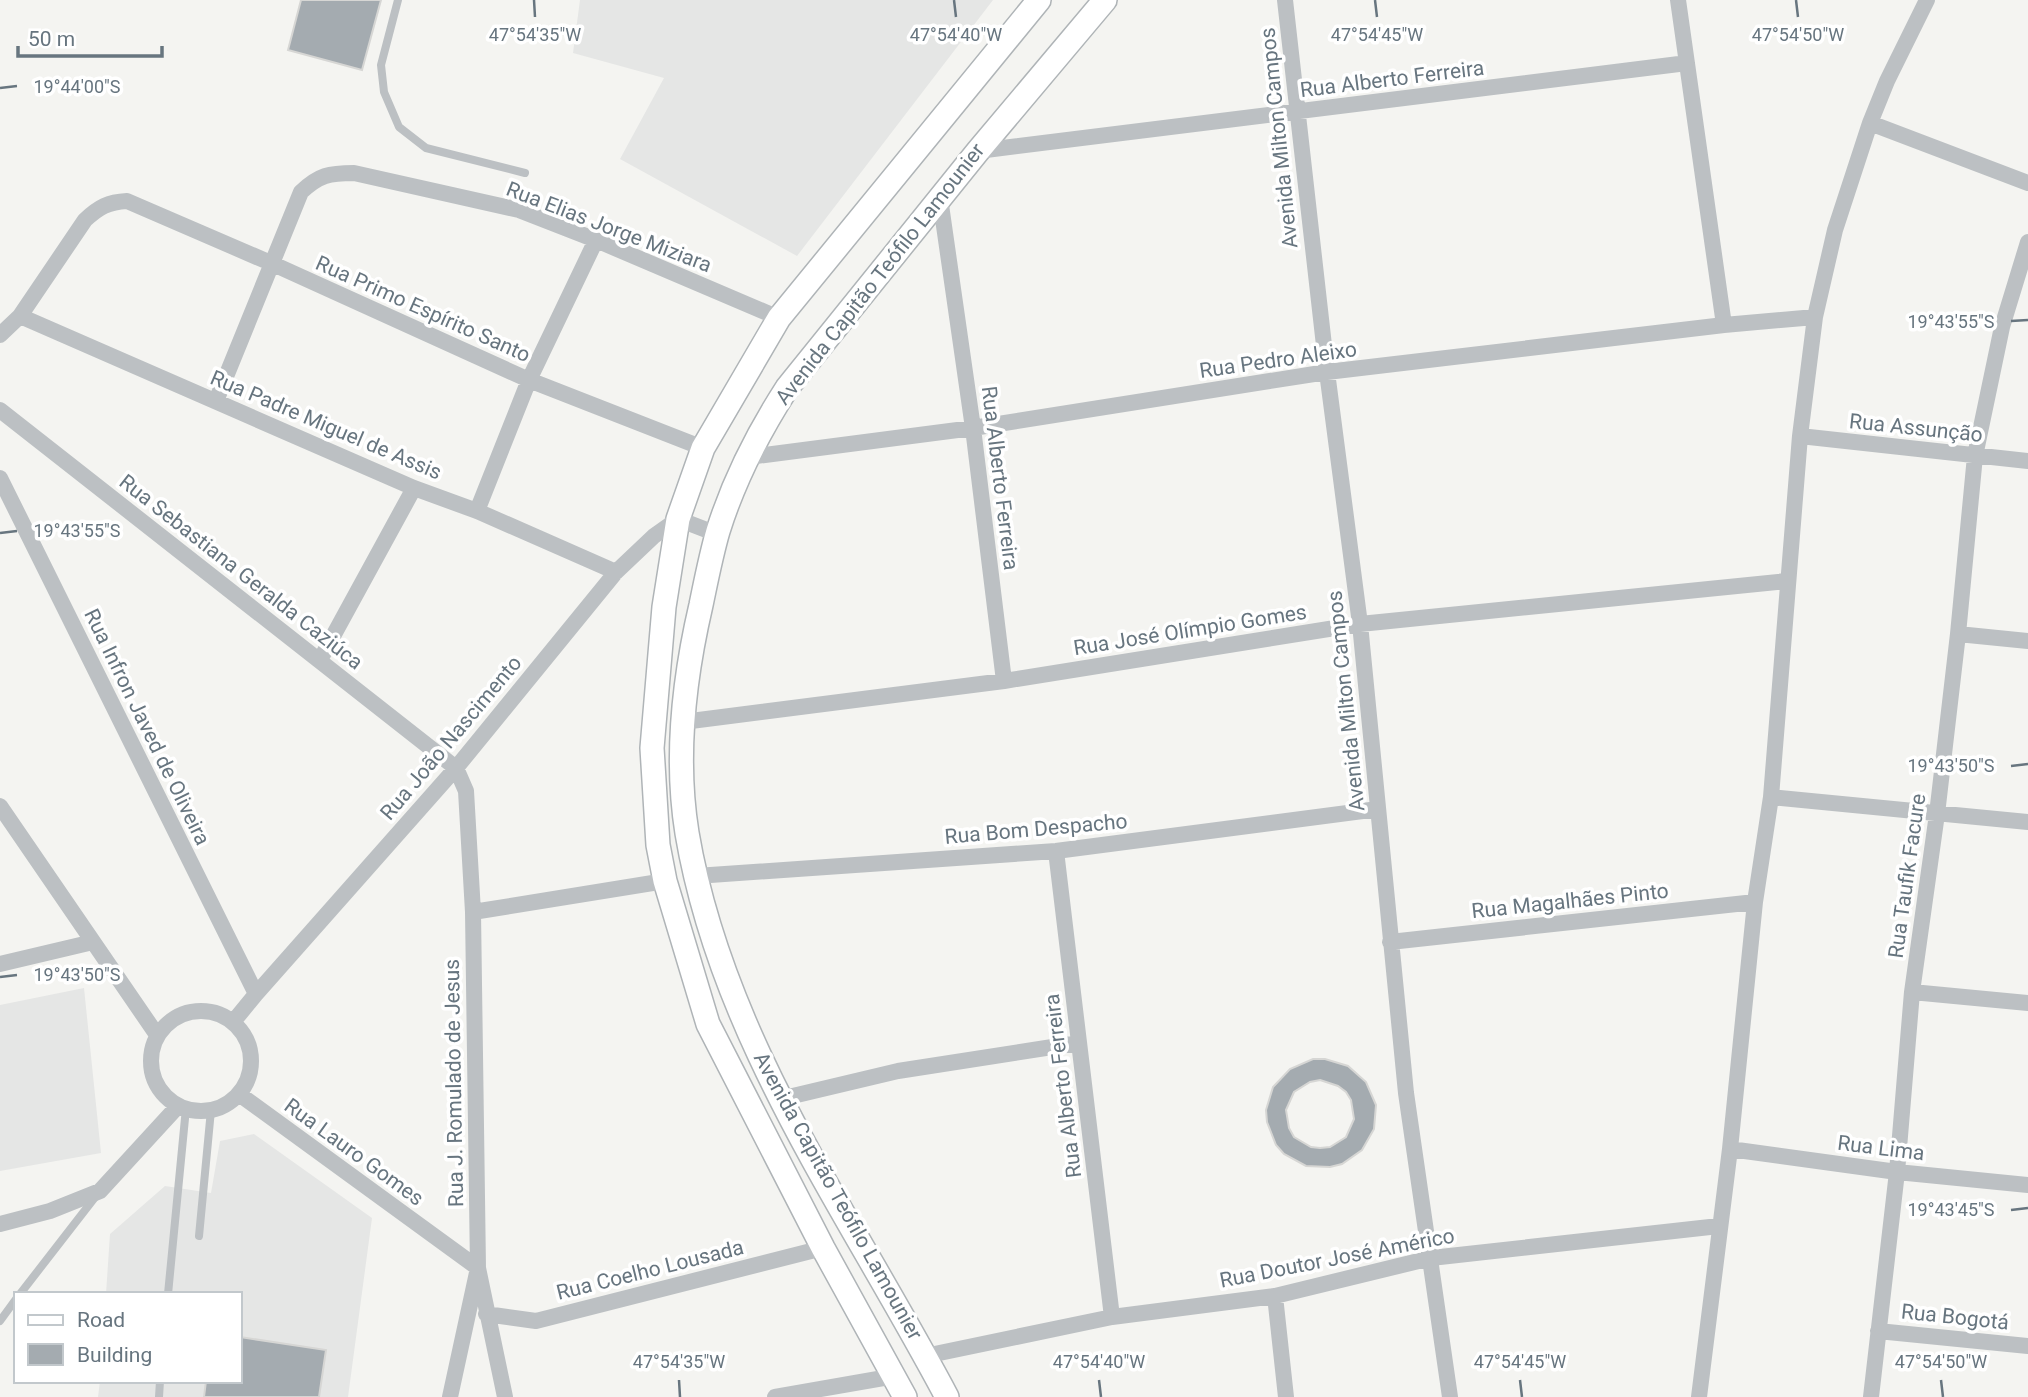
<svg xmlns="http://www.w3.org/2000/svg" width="2028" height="1397" font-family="Roboto,sans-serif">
  <rect width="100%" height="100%" fill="#f4f4f1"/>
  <path fill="#e5e6e5" d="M 580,0 L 993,0 L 797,256 L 620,159 L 664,78 L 573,53 Z
    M 84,988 L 101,1153 L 0,1171 L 0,1005 Z
    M 254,1134 L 372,1218 L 348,1397 L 98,1397 L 100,1381 L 240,1381 L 240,1294 L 106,1294 L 110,1234 L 165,1186 L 211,1193 L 220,1141 Z"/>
  <path fill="#a4abb0" stroke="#d6d6d4" stroke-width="2" fill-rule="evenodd" d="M 301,0 L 381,0 L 362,70 L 288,50 Z
    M 1313,1059 L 1325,1059 L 1348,1066 L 1366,1082 L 1376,1105 L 1374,1129 L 1362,1150 L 1342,1164 L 1330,1167 L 1306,1166 L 1284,1154 L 1276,1145 L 1267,1122 L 1266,1110 L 1273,1087 L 1290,1069 ZM 1320,1080 L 1338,1086 L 1346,1092 L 1351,1100 L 1354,1119 L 1346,1137 L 1330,1147 L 1320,1148 L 1311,1147 L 1294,1137 L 1289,1128 L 1286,1110 L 1294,1092 L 1310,1082 Z
    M 240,1337 L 326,1350 L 319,1397 L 204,1397 L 206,1381 L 240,1381 Z"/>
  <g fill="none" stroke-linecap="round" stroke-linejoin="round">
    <defs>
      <path id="secondary" d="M 905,1397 L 823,1248 L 708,1024 L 665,881 L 658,845 L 652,748 L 664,607 L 678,519 L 703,448 L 779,318 L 1039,0
        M 947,1397 C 851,1215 722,1041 687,833 C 675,759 684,678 701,605 C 706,581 711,555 718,531 C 734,480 758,433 787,388 L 978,151 L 1105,0"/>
    </defs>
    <use href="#secondary" stroke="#afb4b7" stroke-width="26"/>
    <path stroke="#bcc0c3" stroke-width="8" d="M 398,0 L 381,65 L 384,92 L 399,127 L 426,148 L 525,173
      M 199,1236 L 211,1110
      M 20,1294 L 96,1196
      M 168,1294 L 186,1108
      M 0,1321 L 16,1299
      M 159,1397 L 160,1381"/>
    <path stroke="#bcc0c3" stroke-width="16" d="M 1285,0 L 1327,372 L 1360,624 L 1406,1093 L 1450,1397
      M 1678,0 L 1724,325
      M 1870,123 L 2028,183
      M 978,151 L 1687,63
      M 940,198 L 973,428 L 1004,681
      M 20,316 L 414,488 L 477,511 L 616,572
      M 0,335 L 20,316 L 85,220 C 99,207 108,202 127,201 L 273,264 L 529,380 L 703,448
      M 216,401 L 301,192 C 319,175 329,173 354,173 L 519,210 L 596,240 L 779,318
      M 0,410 L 456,768 L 466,791 L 473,912 L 478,1268 L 505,1397
      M 1800,436 L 2028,461
      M 749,457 L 973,428 L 1327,372 L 1724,325 L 1815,317
      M 0,478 L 256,994
      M 477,511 L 529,380 L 596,240
      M 1958,634 L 2028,641
      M 320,660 L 414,488
      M 683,722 L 1004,681 L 1360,624 L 1787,581
      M 1771,797 L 2028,822
      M 0,806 L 157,1035
      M 1056,851 L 1112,1317
      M 696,876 L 1056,851 L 1378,809
      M 473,912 L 665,881
      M 1390,942 L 1755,902
      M 0,964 L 93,942
      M 1912,992 L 2028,1003
      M151 1061a50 50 0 1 1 100 0a50 50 0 1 1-100 0Z
      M 233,1022 L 256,994 L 456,768 L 616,572 L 654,536 L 678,519 L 717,534
      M 239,1094 L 478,1268 L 450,1397
      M 780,1099 L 898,1071 L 1078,1043
      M 1730,1149 L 1897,1172 L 2028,1185
      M 0,1224 L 50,1211 L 100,1191 L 178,1106
      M 1275,1296 L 1286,1397
      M 486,1314 L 536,1321 L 823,1248
      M 1878,1331 L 2028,1346
      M 925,1356 L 1112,1317 L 1275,1296 L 1431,1258 L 1719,1226
      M 775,1397 L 895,1376
      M 1699,1397 L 1730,1149 L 1755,902 L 1771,797 L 1800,436 L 1815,317 L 1835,230 L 1870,123 L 1887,81 L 1927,0
      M 1871,1397 L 1897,1172 L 1912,992 L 1937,814 L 1958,634 L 1975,456 L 2002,327 L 2028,242"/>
    <use href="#secondary" stroke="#fff" stroke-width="23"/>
  </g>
  <path fill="none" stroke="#67757f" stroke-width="2.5" d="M 534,0 L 535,17M 954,0 L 956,17M 1375,0 L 1377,17M 1796,0 L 1798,17M 0,88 L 17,86M 2011,321 L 2028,320M 0,533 L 17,531M 2011,766 L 2028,764M 0,977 L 17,975M 2011,1210 L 2028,1208M 679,1380 L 680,1397M 1099,1380 L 1101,1397M 1520,1380 L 1522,1397M 1941,1380 L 1943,1397"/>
  <g text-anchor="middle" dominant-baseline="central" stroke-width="7" stroke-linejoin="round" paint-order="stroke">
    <g font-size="21" fill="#67757f" stroke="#fff">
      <text transform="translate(1392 79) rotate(-7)">Rua Alberto Ferreira</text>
      <text transform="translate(1279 138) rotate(-96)">Avenida Milton Campos</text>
      <text transform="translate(609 227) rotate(21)">Rua Elias Jorge Miziara</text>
      <text transform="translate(880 274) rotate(-52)">Avenida Capitão Teófilo Lamounier</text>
      <text transform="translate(423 309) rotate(24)">Rua Primo Espírito Santo</text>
      <text transform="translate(1278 360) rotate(-8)">Rua Pedro Aleixo</text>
      <text transform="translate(326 425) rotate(23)">Rua Padre Miguel de Assis</text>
      <text transform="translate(1916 428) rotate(6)">Rua Assunção</text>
      <text transform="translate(1000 478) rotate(83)">Rua Alberto Ferreira</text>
      <text transform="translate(241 572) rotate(38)">Rua Sebastiana Geralda Caziúca</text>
      <text transform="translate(1190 630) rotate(-9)">Rua José Olímpio Gomes</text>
      <text transform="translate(1346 701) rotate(-96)">Avenida Milton Campos</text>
      <text transform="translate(147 727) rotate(64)">Rua Infron Javed de Oliveira</text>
      <text transform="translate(451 738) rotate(-50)">Rua João Nascimento</text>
      <text transform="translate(1036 829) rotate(-5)">Rua Bom Despacho</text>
      <text transform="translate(1907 876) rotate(-82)">Rua Taufik Facure</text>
      <text transform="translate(1570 901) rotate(-6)">Rua Magalhães Pinto</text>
      <text transform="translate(454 1083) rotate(-91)">Rua J. Romulado de Jesus</text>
      <text transform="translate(1063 1086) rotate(-97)">Rua Alberto Ferreira</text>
      <text transform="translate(1881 1148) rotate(7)">Rua Lima</text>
      <text transform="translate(354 1152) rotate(36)">Rua Lauro Gomes</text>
      <text transform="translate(838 1196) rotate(61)">Avenida Capitão Teófilo Lamounier</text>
      <text transform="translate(1337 1258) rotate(-11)">Rua Doutor José Américo</text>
      <text transform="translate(650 1270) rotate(-14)">Rua Coelho Lousada</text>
      <text transform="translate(1955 1317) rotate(6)">Rua Bogotá</text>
    </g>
  </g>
  <g font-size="18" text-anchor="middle" fill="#67757f" stroke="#fff" stroke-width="7" stroke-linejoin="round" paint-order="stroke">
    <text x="535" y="41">47°54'35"W</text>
    <text x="956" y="41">47°54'40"W</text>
    <text x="1377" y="41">47°54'45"W</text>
    <text x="1798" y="41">47°54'50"W</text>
    <text x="77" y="93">19°44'00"S</text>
    <text x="1951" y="328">19°43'55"S</text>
    <text x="77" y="537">19°43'55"S</text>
    <text x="1951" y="772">19°43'50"S</text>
    <text x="77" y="981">19°43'50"S</text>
    <text x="1951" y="1216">19°43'45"S</text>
    <text x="679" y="1368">47°54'35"W</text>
    <text x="1099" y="1368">47°54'40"W</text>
    <text x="1520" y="1368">47°54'45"W</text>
    <text x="1941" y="1368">47°54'50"W</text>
  </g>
  <rect x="14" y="1292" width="228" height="91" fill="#ffffff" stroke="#c2c8cc" stroke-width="2"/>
  <rect x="28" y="1315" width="35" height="10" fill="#ffffff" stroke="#c2c8cc" stroke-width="2"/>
  <text x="77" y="1327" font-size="21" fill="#67757f">Road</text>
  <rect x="28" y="1344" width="35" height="21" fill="#a4abb0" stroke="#c2c8cc" stroke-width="2"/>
  <text x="77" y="1362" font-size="21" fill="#67757f">Building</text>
  <path d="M18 46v10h144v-10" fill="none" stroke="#67757f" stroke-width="3.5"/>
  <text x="28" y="46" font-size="21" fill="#67757f" stroke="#ffffff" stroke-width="5" paint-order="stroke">50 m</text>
</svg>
